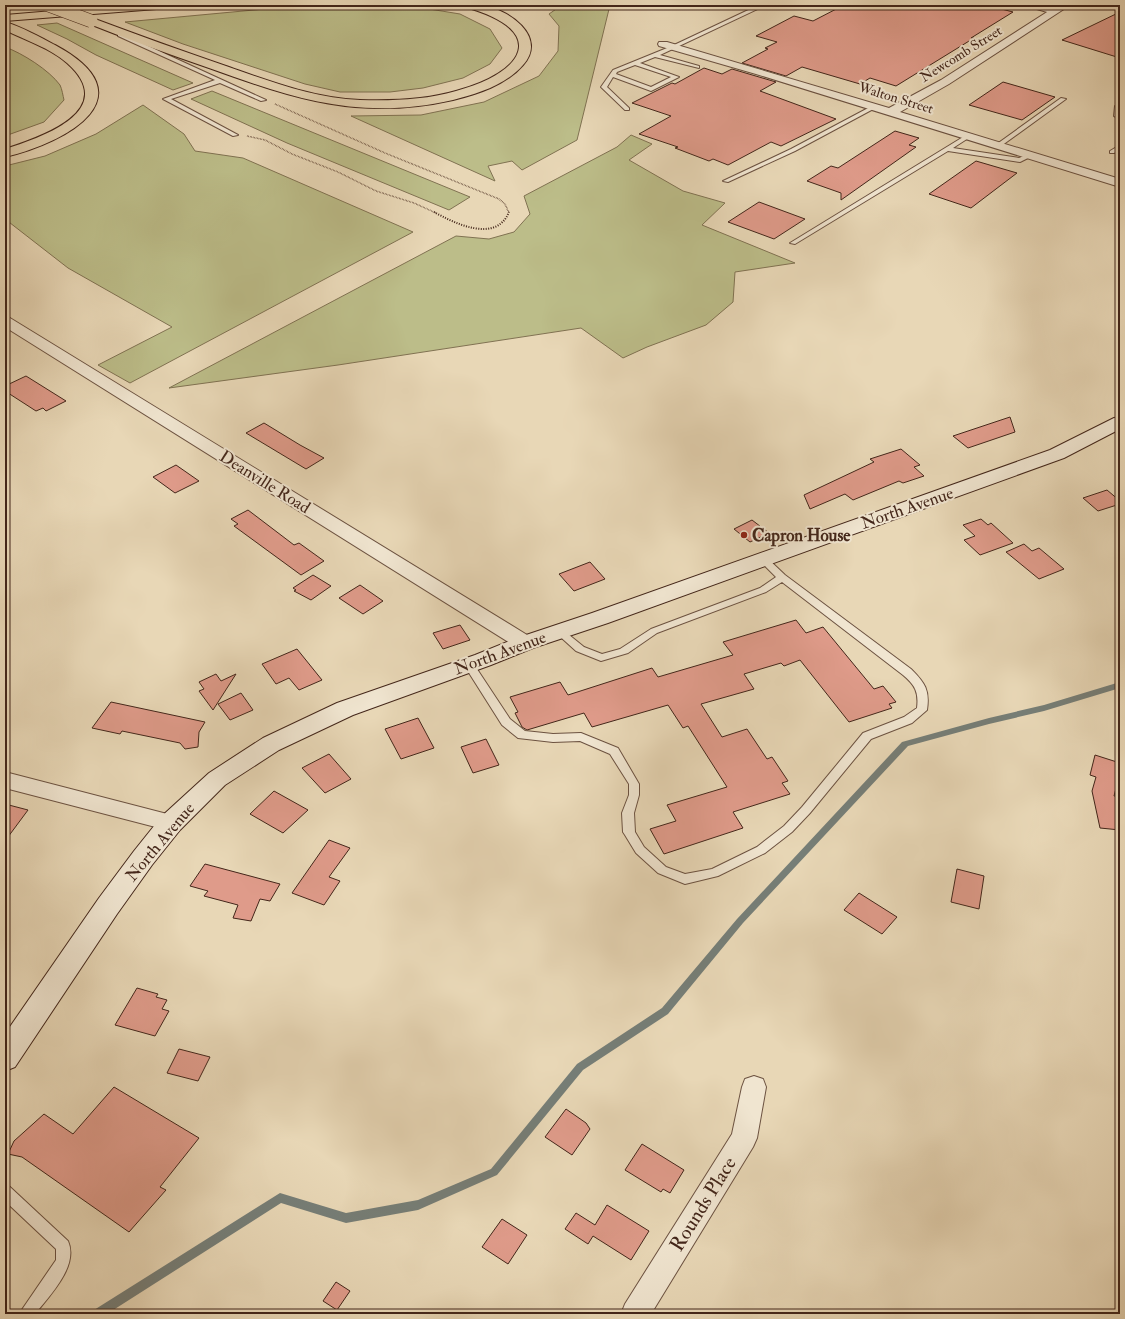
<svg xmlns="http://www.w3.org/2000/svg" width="1125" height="1319" font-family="'IM FELL Double Pica',serif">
  <rect width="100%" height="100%" fill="#e8d7b6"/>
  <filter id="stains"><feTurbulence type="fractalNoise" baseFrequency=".005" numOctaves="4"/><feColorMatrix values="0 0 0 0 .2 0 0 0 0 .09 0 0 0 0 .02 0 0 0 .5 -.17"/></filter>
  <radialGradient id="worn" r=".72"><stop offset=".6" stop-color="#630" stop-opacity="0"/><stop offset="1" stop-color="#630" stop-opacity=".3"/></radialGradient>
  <path fill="#bcbd89" stroke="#807252" d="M 333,5 L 411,6 L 460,14 L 490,29 L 502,48 L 490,64 L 463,78 L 423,88 L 390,92 L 340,92 L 305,84 L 183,44 L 125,22 L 297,6 Z
    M 562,5 L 610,5 L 577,140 L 522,170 L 512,161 L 488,166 L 495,181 L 351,116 L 421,115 L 484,102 L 539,76 L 558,51 L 559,26 L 549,14 Z
    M 57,23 L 193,83 L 173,90 L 96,55 L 67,39 L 37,25 Z
    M 5,47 C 22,53 49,70 60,85 C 62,89 63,96 64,100 L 44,122 L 5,136 Z
    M 212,91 L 470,197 L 449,210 L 287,143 L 191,99 Z
    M 143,105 L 184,134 L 195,151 L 243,158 L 413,232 L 130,383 L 98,365 L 172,327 L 68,268 L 5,219 L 5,166 L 45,156 L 96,134 Z
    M 631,135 L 652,144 L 629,160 L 683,191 L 725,203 L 702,225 L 795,263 L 735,272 L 733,302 L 706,325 L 647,347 L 623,358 L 581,328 L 338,365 L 169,388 L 456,236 L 489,239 L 514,232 L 530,214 L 524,196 L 617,147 Z"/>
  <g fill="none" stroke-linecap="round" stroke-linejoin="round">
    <path fill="#767e77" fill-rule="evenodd" d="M 1120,682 L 1120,688 L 1044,711 L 989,724 L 908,746 L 743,923 L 668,1014 L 583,1070 L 497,1175 L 418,1210 L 346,1223 L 281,1203 L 107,1314 L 93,1314 L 94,1310 L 280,1193 L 346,1213 L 418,1200 L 491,1169 L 577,1064 L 662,1008 L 737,919 L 902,742 L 989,718 L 1044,705 Z"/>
  </g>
  <path fill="#df9b8a" stroke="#43261a" d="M 844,5 L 986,5 L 1013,12 L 971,38 L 974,38 L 896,86 L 870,78 L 860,84 L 802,67 L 786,76 L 742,63 L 768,49 L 765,48 L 777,42 L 756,36 L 794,16 L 813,21 Z
    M 1120,12 L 1120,58 L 1062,40 Z
    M 704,68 L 722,74 L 732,69 L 776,82 L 760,91 L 836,119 L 781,146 L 771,142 L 728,165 L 713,159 L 709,161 L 675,148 L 678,147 L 639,134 L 671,116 L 632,103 L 672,83 L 675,84 Z
    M 1003,82 L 1055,97 L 1022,120 L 969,105 Z
    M 895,131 L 919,138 L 909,145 L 916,147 L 841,200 L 841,193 L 807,181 L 831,166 L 838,168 Z
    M 976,161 L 1017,173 L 971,208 L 929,194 Z
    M 759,202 L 805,219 L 774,239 L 728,222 Z
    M 26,376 L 66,401 L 46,411 L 43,408 L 36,411 L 5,391 L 5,386 Z
    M 1010,417 L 1015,432 L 968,448 L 953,436 Z
    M 264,423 L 300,445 L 324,458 L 306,469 L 246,433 Z
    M 901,449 L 920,465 L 914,467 L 924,476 L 903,483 L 899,481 L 853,500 L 845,494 L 810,509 L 804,495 L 874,462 L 870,459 Z
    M 176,465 L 199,481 L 175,493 L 153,477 Z
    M 1107,490 L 1120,501 L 1120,504 L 1098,511 L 1083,498 Z
    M 248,510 L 294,545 L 299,543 L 324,561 L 301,575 L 234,526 L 238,524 L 231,519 Z
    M 981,519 L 988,525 L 991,523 L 1013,543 L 980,555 L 964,540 L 975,536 L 963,525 Z
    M 752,520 L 769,533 L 750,542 L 734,529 Z
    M 1024,544 L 1032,551 L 1039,548 L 1064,569 L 1039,579 L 1006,552 Z
    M 590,562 L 605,579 L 574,591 L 559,574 Z
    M 313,575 L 331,586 L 311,600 L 294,591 L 296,590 L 293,588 Z
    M 360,585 L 383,601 L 363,614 L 339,598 Z
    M 796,620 L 806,633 L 823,627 L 874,689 L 883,686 L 896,702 L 889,704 L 892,708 L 849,722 L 800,660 L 784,666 L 781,663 L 744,674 L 754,689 L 701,704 L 722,737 L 747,729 L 767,759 L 772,757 L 788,781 L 782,783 L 790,794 L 733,812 L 743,828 L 664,854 L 650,829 L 676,821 L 667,805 L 727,787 L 688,726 L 683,728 L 668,705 L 592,727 L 584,713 L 527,730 L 522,727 L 515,713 L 518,712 L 510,697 L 560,682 L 568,695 L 652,668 L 658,677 L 733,655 L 723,642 Z
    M 460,625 L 470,640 L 443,649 L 433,633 Z
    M 297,649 L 322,680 L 299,690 L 289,678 L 276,684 L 262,664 Z
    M 216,674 L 221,681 L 236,674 L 213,710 L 199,691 L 204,689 L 199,682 Z
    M 241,693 L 253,710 L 230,720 L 218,704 Z
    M 111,702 L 205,722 L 199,732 L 198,747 L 185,749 L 180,743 L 122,731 L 120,734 L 92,728 Z
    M 418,718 L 434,748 L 401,759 L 385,729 Z
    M 486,739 L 499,765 L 473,773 L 461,747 Z
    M 329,754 L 351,779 L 325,793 L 302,768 Z
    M 1095,755 L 1120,763 L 1120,773 L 1114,796 L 1120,796 L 1120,830 L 1100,828 L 1092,791 L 1096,777 L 1090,775 Z
    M 274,791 L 308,810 L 283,833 L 250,814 Z
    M 5,804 L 28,810 L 5,841 Z
    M 329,840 L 350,848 L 329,877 L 340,881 L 324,905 L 292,893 Z
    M 205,864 L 280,884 L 270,901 L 260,899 L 251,921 L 233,918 L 238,905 L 204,896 L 208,891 L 190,886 Z
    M 957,869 L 984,876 L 979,909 L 951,902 Z
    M 859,893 L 897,917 L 882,934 L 844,910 Z
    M 137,988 L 158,994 L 156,997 L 167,1000 L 162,1009 L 169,1011 L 155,1036 L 115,1025 Z
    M 179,1049 L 210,1057 L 198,1081 L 167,1073 Z
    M 114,1087 L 199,1138 L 160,1187 L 166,1190 L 129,1232 L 22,1157 L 8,1154 L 14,1141 L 44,1114 L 73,1134 Z
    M 566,1109 L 586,1123 L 590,1129 L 572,1155 L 545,1137 Z
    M 642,1144 L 684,1170 L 670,1193 L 663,1189 L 661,1192 L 625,1170 Z
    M 607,1205 L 649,1231 L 631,1260 L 593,1236 L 588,1244 L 565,1229 L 576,1213 L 595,1225 Z
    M 502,1219 L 527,1235 L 508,1264 L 482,1247 Z
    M 336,1282 L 350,1291 L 337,1310 L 323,1301 Z"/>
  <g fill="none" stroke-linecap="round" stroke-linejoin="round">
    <defs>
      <path id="service" d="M 759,5 L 766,5 L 660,55 L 699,66 L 699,68 L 655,57 L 640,63 L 679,77 L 651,91 L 613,77 L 607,87 L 629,108 L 629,110 L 625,110 L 601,87 L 613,70 L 672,46 ZM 635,65 L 671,77 L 651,87 L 616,74 L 617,72 Z
        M 1023,5 L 1032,5 L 1057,12 L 1054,14 Z
        M 118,34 L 122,34 L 266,100 L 261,101 L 220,83 L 171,99 L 238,135 L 233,136 L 163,99 L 215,80 L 118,36 Z
        M 1061,98 L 1066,99 L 1001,146 L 997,146 L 997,144 Z
        M 1120,103 L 1120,119 L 1114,116 L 1115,106 Z
        M 872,106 L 877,107 L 795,151 L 728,182 L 723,181 L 791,149 Z
        M 968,134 L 970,135 L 970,137 L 953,148 L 1019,158 L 1031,153 L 1034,155 L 1020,162 L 948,151 L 795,244 L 790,243 Z
        M 1120,145 L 1120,150 L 1114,153 L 1110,153 L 1110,151 Z
        M 763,556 L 766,557 L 785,575 L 911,669 C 925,683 930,690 927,710 L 912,723 L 871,739 L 810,813 L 792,832 L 765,853 L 718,876 L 685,884 L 658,873 L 636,853 L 625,835 L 623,832 L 622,813 L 629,795 L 629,784 L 610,754 L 580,741 L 553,742 L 518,738 L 502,725 L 464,665 L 465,663 L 473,663 L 510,719 L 525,731 L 553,734 L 581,733 L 618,748 L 639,784 L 639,795 L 634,813 L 635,832 L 644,847 L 666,867 L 685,874 L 712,869 L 757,847 L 784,826 L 802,807 L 863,733 L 904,717 L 917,708 C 919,692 915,685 903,675 L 782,582 L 766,592 L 657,633 L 628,653 L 601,661 L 576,651 L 555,632 L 557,630 L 563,630 L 584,647 L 602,654 L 620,649 L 651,629 L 760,588 L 776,577 L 758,559 Z
        M 5,1185 L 10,1187 L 68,1241 C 79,1266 50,1295 35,1314 L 19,1314 L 56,1260 L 56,1249 L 5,1201 Z"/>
      <path id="minor" d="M 1058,5 L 1070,5 L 949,84 L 900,112 L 1120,179 L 1120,187 L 756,74 L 659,46 L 658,44 L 659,42 L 667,42 L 889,108 L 941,80 Z
        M 5,317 L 10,318 L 532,638 L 534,643 L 532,648 L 525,649 L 518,648 L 5,327 Z
        M 5,772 L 171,815 L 179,817 L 182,823 L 179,829 L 171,831 L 5,788 Z
        M 754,1076 L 763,1079 L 766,1087 L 757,1138 L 753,1147 L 651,1314 L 621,1314 L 625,1304 L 732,1134 L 742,1087 L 745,1079 Z"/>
      <path id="secondary" d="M 1120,417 L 1120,429 L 1064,458 L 608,623 L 533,648 L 491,665 L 353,715 L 279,750 L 225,785 L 180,830 L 152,865 L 117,914 L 15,1067 L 5,1071 L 5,1034 L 99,898 L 134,851 L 162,816 L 209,773 L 263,738 L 337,703 L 475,655 L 517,638 L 592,613 L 1050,450 L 1114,418 Z"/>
      <path id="motorway" d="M 125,5 L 175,5 L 173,7 L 169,8 L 5,21 L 5,15 Z
        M 463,5 C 469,5 476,4 481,5 C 509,9 548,37 523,65 C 506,85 477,94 453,100 C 360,121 295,99 209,68 C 168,54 127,39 87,23 L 85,21 L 87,19 L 95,19 C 138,35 182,51 226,66 C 269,81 313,98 360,100 C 391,101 425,100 456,91 C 524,73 551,31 465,7 Z
        M 5,22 C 22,27 40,37 55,45 C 150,96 68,142 5,157 L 5,149 C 43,137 120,110 67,63 C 50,48 25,40 5,30 Z"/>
    </defs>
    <use href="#service" stroke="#6c5241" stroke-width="2"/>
    <use href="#minor" stroke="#6c5241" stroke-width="2"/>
    <use href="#secondary" stroke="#43261a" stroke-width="2"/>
    <use href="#motorway" stroke="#43261a" stroke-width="2"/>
    <path stroke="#43261a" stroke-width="1.5" stroke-dasharray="0.5 1" stroke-linecap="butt" d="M 275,104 L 385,153 L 499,199 L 505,204 L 509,213
      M 247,136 L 265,140 L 292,154 L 338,172 L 376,191 L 414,203 L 436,213"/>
    <path stroke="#43261a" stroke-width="2" stroke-dasharray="1 1.5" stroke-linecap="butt" d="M 434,212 C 454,223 496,244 509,212"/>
    <use href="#service" fill="#f0e5d0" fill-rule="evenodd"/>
    <use href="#minor" fill="#f0e5d0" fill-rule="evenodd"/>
    <use href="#secondary" fill="#f0e5d0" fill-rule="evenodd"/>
    <use href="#motorway" fill="#e8d7b6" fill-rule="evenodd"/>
    <defs>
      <path id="motorway-bridge" d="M 48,5 L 91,21"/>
    </defs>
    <use href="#motorway-bridge" stroke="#43261a" stroke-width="14" stroke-linecap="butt"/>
    <use href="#motorway-bridge" stroke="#e8d7b6" stroke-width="13"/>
  </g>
  <circle fill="#8f2418" stroke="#f0e5d0" stroke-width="1.5" cx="744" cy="535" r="4"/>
  <g text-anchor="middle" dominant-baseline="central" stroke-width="4" stroke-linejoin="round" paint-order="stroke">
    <g font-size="14" fill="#43261a" stroke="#f0e5d0">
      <text transform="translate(961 54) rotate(-32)">Newcomb Street</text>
      <text transform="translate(896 98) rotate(17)">Walton Street</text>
    </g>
    <g font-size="17" fill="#43261a" stroke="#f0e5d0">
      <text transform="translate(265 482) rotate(32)">Deanville Road</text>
      <text transform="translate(907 508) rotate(-19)">North Avenue</text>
      <text transform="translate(500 653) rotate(-20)">North Avenue</text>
      <text transform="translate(160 842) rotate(-50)">North Avenue</text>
    </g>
    <g font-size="17" font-weight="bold" fill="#43261a" stroke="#f0e5d0" text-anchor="start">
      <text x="752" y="535">Capron House</text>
    </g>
    <g font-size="20" fill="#43261a" stroke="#f0e5d0">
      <text transform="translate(703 1204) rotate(-58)">Rounds Place</text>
    </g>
  </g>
  <rect width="1125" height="1319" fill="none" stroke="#e8d7b6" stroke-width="20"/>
  <rect x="6" y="6" width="1113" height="1307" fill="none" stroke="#43261a" stroke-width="2"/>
  <rect x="10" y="10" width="1105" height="1299" fill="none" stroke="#43261a"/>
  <rect width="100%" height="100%" filter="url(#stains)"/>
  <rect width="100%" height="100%" fill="url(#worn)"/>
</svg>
